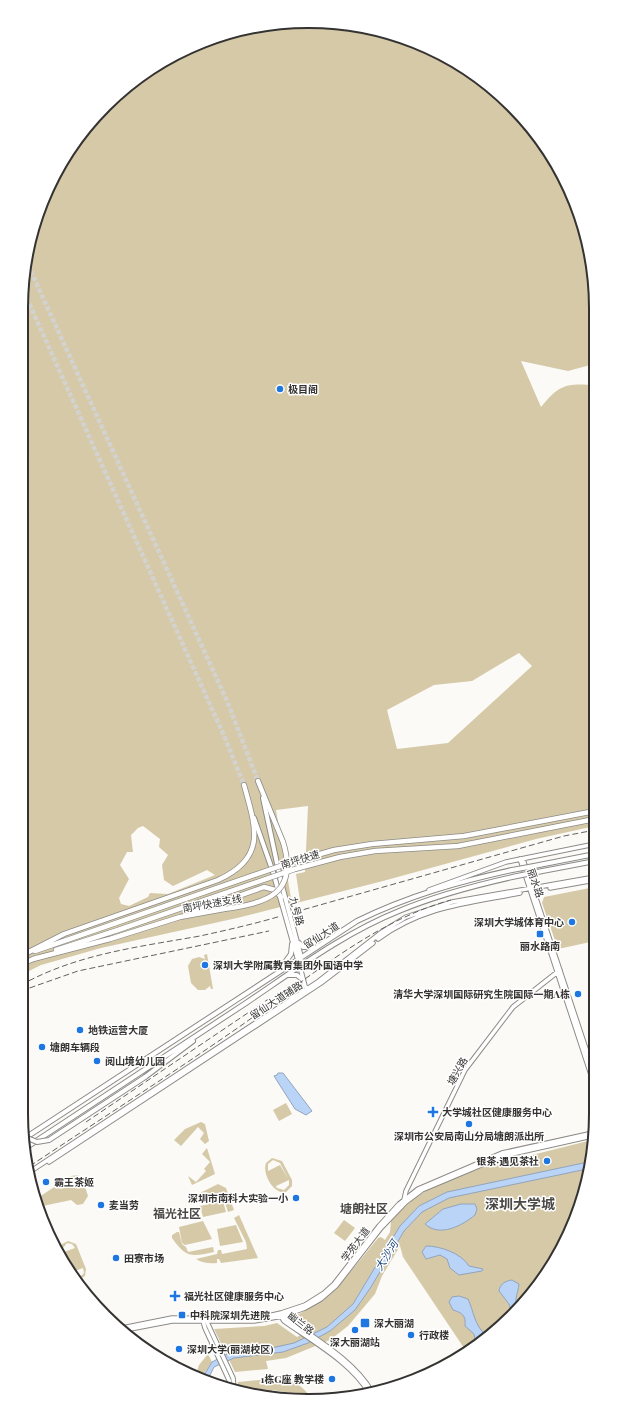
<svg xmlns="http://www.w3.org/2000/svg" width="617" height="1422" font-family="'Playfair Display','Noto Sans SC',serif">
  <rect width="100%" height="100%" fill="#fbfaf6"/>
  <path fill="#d5c9a7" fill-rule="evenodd" d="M 290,22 L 346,23 L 401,36 L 483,80 L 536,133 L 574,198 L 594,271 L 594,364 L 568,371 L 521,361 L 541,407 C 559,385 565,383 594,385 L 595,610 L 591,616 L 595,619 L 595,826 L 536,839 L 383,881 L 237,918 L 101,948 L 41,965 L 21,975 L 21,308 L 36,216 L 60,165 L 93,119 L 134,80 L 182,51 L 234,31 ZM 519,653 L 532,666 L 448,743 L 397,749 L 387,710 L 434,685 L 472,681 ZM 308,806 L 305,872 L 296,874 L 300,901 L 292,904 L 276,810 ZM 143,826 L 160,839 L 159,847 L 168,855 L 162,865 L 164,880 L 173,886 L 207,870 L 215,875 L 168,894 L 150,893 L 148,897 L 129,906 L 121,904 L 119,898 L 129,879 L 120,865 L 127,852 L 133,852 L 131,835 L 138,828 Z
    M 595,887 L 595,941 L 558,949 L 542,903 L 544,897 Z
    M 207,954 L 213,989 L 211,989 L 210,986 L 205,990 L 198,990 L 191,983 L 188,966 L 192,959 L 199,957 L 205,959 L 204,955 Z
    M 286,1103 L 292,1114 L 279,1121 L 273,1110 Z
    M 201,1122 L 205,1124 L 209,1141 L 205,1144 L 200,1139 L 204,1133 L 198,1127 L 181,1146 L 174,1140 L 185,1129 Z
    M 592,1140 L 581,1206 L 558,1257 L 525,1303 L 466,1351 L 403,1257 L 400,1246 L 382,1276 L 375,1294 L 348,1326 L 330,1340 L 286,1358 L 266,1361 L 268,1369 L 235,1372 L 214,1329 L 264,1326 L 277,1323 L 297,1337 L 309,1330 L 293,1317 C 332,1298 351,1271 378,1238 L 381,1237 L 385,1240 L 390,1232 L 391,1221 L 412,1200 L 432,1187 L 484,1167 Z
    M 207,1148 L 215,1174 L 192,1185 L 188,1176 L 196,1182 L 206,1171 L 204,1169 L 210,1162 L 202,1154 Z
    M 272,1158 L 282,1161 L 292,1180 L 292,1186 L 286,1192 C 274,1195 262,1174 266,1163 ZM 273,1160 L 280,1163 L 288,1179 L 280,1165 L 268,1171 L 276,1186 L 289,1180 L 289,1185 L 284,1190 L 277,1188 L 268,1171 L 268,1164 Z
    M 78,1175 L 84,1184 L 88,1196 L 83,1204 L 77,1205 L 71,1200 L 38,1207 L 36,1206 L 36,1199 L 71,1176 Z
    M 218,1184 L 226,1188 L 234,1210 L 228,1212 L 222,1193 L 197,1199 L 196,1195 Z
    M 223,1201 L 226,1212 L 203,1217 L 200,1206 Z
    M 239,1215 L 258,1258 L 221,1263 L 219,1259 L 217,1259 L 217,1263 C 210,1264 202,1263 196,1259 L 217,1254 L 218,1250 L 221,1250 L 222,1254 L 247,1249 L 246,1242 L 234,1218 Z
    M 344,1220 L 355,1228 L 345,1241 L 334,1233 Z
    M 203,1221 L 212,1239 L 185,1245 L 182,1243 L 179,1227 Z
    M 236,1225 L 243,1242 L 220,1246 L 217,1229 Z
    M 177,1232 L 179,1232 L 182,1244 L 186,1247 L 188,1252 L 213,1247 L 214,1252 C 191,1257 186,1258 172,1238 L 172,1235 Z
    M 68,1241 L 76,1244 L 86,1269 L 85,1276 L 80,1279 L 75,1279 C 69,1271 57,1255 62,1244 ZM 67,1243 L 72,1244 L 75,1248 L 64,1252 L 72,1272 L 83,1268 L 84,1273 L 80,1277 L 76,1277 L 72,1274 L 62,1249 Z
    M 208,1354 L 212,1362 L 202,1377 L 196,1374 L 199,1365 Z
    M 282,1378 C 295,1381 302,1386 310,1396 L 272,1390 L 271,1396 C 259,1396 248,1394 237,1390 L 238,1382 Z"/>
  <path fill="#bad4f7" stroke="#92a4bc" d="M 278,1073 L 283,1073 L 312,1111 L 306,1115 L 295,1109 L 274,1076 L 277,1075 Z
    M 588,1162 L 587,1169 L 449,1198 L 422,1212 L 404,1231 L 371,1287 L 355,1310 L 330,1331 L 308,1343 L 283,1352 L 234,1358 L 214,1367 L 208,1379 L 203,1377 L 212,1362 L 227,1354 L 267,1349 L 294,1343 L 327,1327 L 353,1304 L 400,1226 L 419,1206 L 447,1192 Z
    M 461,1204 L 475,1204 L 477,1209 L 475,1215 C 463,1225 440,1238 425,1224 L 443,1209 Z
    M 426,1246 C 440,1246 461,1253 469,1266 L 483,1269 L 482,1271 L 459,1275 L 450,1268 L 447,1259 L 440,1255 L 426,1259 L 422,1252 Z
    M 512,1280 L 519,1284 C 518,1294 514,1297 517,1309 L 512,1314 L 509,1304 L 499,1291 C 500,1284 505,1281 512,1280 Z
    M 459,1296 L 468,1299 C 474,1312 474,1325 486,1335 L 476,1343 L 474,1334 L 465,1326 C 466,1316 463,1313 453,1310 L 449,1302 L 452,1297 Z"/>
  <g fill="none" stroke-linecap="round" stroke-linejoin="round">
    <path stroke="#d3d2cf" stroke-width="4.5" stroke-dasharray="4.5 2" stroke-linecap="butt" d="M 28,265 L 227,701 L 258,781
      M 24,292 L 225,738 L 244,785"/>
    <defs>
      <path id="secondary" d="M 520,859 L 596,1090
        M 520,859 L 524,862 L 596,1079
        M 550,888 L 595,880
        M 429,890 L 506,862 L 595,844
        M 378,939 C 423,906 468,903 520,893
        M 300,967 L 305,986 L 308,989
        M 49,1162 L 321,983 L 373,943
        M 31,1171 L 319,981 L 382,932 L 406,917 L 452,902 L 595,877
        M 404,1200 L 406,1191 L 465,1070 L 513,1007 L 560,970
        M 280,1315 L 284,1321 C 312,1341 352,1363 369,1393
        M 282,1315 C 312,1337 354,1360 372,1392
        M 202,1318 L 205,1328 L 229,1380 L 230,1387
        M 206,1320 L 233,1378 L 234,1388
        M 122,1328 L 172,1318 L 255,1319 L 281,1313 L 305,1305 L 324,1293 L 334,1284 L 379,1226 L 399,1204 L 418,1189 L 502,1153 L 593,1133
        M 125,1330 L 172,1321 L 254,1321 L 283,1316 L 305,1308 L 321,1299 L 336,1286 L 381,1228 L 406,1202 L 422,1190 L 503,1156 L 592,1136"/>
      <path id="primary" d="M 263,798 L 281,882 L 301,957 L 300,967
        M 254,818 L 273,872 L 298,960
        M 534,866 L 595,854
        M 532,873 L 595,861
        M 299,943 L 303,947 L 314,947
        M 281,968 L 291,954 L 292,944
        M 288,975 L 297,975 L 303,980
        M 145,1077 L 193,1041
        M 25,1138 L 357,921 C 408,896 457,882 512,870
        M 27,1147 C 100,1099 173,1051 246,1003 C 295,970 344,933 399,911 C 437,895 476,885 517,876"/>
      <path id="highway" d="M 258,781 L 283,842
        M 193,912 L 264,887 L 275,890 L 281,897
        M 56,950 L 118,930
        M 35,951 L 116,923
        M 21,956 L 64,934 L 218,880 C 267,858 256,828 244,785
        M 33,959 L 110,939 L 180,917 L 224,909
        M 21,964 L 36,958"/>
    </defs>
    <use href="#secondary" stroke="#8c8b88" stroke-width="5.5"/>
    <use href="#primary" stroke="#8c8b88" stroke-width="6"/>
    <use href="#highway" stroke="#8c8b88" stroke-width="6"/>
    <use href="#secondary" stroke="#fff" stroke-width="3.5"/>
    <use href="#primary" stroke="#fff" stroke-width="4"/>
    <use href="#highway" stroke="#fff" stroke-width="4.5"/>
    <path stroke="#636261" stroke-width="1" stroke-dasharray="6 3" stroke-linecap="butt" d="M 295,912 L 564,836 L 595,830
      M 21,985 C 77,954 138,947 200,936 C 227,930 254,924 281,916
      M 21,991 L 78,971 L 269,931
      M 86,1122 L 270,998
      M 30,1166 C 99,1120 170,1075 239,1027 C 305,981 373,921 451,900"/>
    <defs>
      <path id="primary-bridge" d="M 512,870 L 534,866
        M 517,876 L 532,873
        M 25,1137 L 37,1142 L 49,1140 L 145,1077"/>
      <path id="highway-bridge" d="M 224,909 C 267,903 299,894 283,842
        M 116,923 L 289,863 L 334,850 L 372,844 L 464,836 L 595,811
        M 118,930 L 295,869 L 340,857 L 375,851 L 458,846 L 595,819"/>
    </defs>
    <use href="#primary-bridge" stroke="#8c8b88" stroke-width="6" stroke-linecap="butt"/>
    <use href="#highway-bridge" stroke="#8c8b88" stroke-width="6" stroke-linecap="butt"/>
    <use href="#primary-bridge" stroke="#fff" stroke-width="4"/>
    <use href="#highway-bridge" stroke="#fff" stroke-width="4.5"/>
  </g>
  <g fill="#1e76e0" stroke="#fff" stroke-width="1.5">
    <circle cx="280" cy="389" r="4"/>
    <circle cx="572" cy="922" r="4"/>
    <rect x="536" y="930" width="8" height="8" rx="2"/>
    <circle cx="205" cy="965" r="4"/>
    <circle cx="578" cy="994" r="4"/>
    <circle cx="80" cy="1030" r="4"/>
    <circle cx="42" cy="1047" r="4"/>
    <circle cx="97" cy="1061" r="4"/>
    <path d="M431 1106h4v4h4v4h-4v4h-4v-4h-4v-4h4z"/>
    <circle cx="469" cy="1124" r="4"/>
    <circle cx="547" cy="1161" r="4"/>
    <circle cx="46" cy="1182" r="4"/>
    <circle cx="296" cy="1198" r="4"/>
    <circle cx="101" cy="1205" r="4"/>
    <circle cx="116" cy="1258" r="4"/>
    <path d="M173 1290h4v4h4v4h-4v4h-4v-4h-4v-4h4z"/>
    <rect x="178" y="1311" width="8" height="8" rx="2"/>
    <rect x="360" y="1318" width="10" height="10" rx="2"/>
    <circle cx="355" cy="1330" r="4"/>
    <circle cx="411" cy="1335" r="4"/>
    <circle cx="179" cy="1349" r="4"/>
    <circle cx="332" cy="1379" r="4"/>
  </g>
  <g text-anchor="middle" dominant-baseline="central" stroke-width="3" stroke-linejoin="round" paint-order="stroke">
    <g font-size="10" font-weight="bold" fill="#343332" stroke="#fff" text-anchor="start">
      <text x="288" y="389">极目阁</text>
      <text x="564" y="922" text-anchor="end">深圳大学城体育中心</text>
      <text x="540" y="946" text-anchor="middle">丽水路南</text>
      <text x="213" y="965">深圳大学附属教育集团外国语中学</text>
      <text x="570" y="994" text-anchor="end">清华大学深圳国际研究生院国际一期A栋</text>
      <text x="88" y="1030">地铁运营大厦</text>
      <text x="50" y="1047">塘朗车辆段</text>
      <text x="105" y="1061">阅山境幼儿园</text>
      <text x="442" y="1112">大学城社区健康服务中心</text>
      <text x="469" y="1136" text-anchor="middle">深圳市公安局南山分局塘朗派出所</text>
      <text x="539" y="1161" text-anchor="end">银茶·遇见茶社</text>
      <text x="54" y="1182">霸王茶姬</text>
      <text x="288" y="1198" text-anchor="end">深圳市南科大实验一小</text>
      <text x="109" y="1205">麦当劳</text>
      <text x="124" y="1258">田寮市场</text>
      <text x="184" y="1296">福光社区健康服务中心</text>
      <text x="190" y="1315">中科院深圳先进院</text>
      <text x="374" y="1323">深大丽湖</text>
      <text x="419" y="1335">行政楼</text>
      <text x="355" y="1342" text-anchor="middle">深大丽湖站</text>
      <text x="187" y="1349">深圳大学(丽湖校区)</text>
      <text x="324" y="1379" text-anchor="end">1栋G座 教学楼</text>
    </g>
    <g font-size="10" fill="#343332" stroke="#fff">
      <text transform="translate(300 859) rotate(-17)">南坪快速</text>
      <text transform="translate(536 883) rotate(71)">丽水路</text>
      <text transform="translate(212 903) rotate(-10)">南坪快速支线</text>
      <text transform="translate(297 911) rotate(75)">九号路</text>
      <text transform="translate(321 935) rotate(-32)">留仙大道</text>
      <text transform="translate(276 1000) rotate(-33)">留仙大道辅路</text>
      <text transform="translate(457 1071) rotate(-61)">塘兴路</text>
      <text transform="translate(355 1244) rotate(-53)">学苑大道</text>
      <text transform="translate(301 1323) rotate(38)">幽兰路</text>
    </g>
    <g font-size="11" font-style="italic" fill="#1f477c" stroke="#fff">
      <text transform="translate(386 1255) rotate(-58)">大沙河</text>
    </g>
    <g font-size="12" font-weight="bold" fill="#4a4946" stroke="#fff">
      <text x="364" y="1208">塘朗社区</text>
      <text x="177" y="1213">福光社区</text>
    </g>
    <g font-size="14" font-weight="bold" fill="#4a4946" stroke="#fff">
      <text x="520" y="1203">深圳大学城</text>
    </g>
  </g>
  <path d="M0 0H617V1422H0ZM308 28H309A280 280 0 0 1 589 308V1114A280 280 0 0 1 309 1394H308A280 280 0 0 1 28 1114V308A280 280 0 0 1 308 28Z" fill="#fff" fill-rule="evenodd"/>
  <path fill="none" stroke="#343332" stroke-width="2" d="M308 28H309A280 280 0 0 1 589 308V1114A280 280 0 0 1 309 1394H308A280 280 0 0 1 28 1114V308A280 280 0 0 1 308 28Z"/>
</svg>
